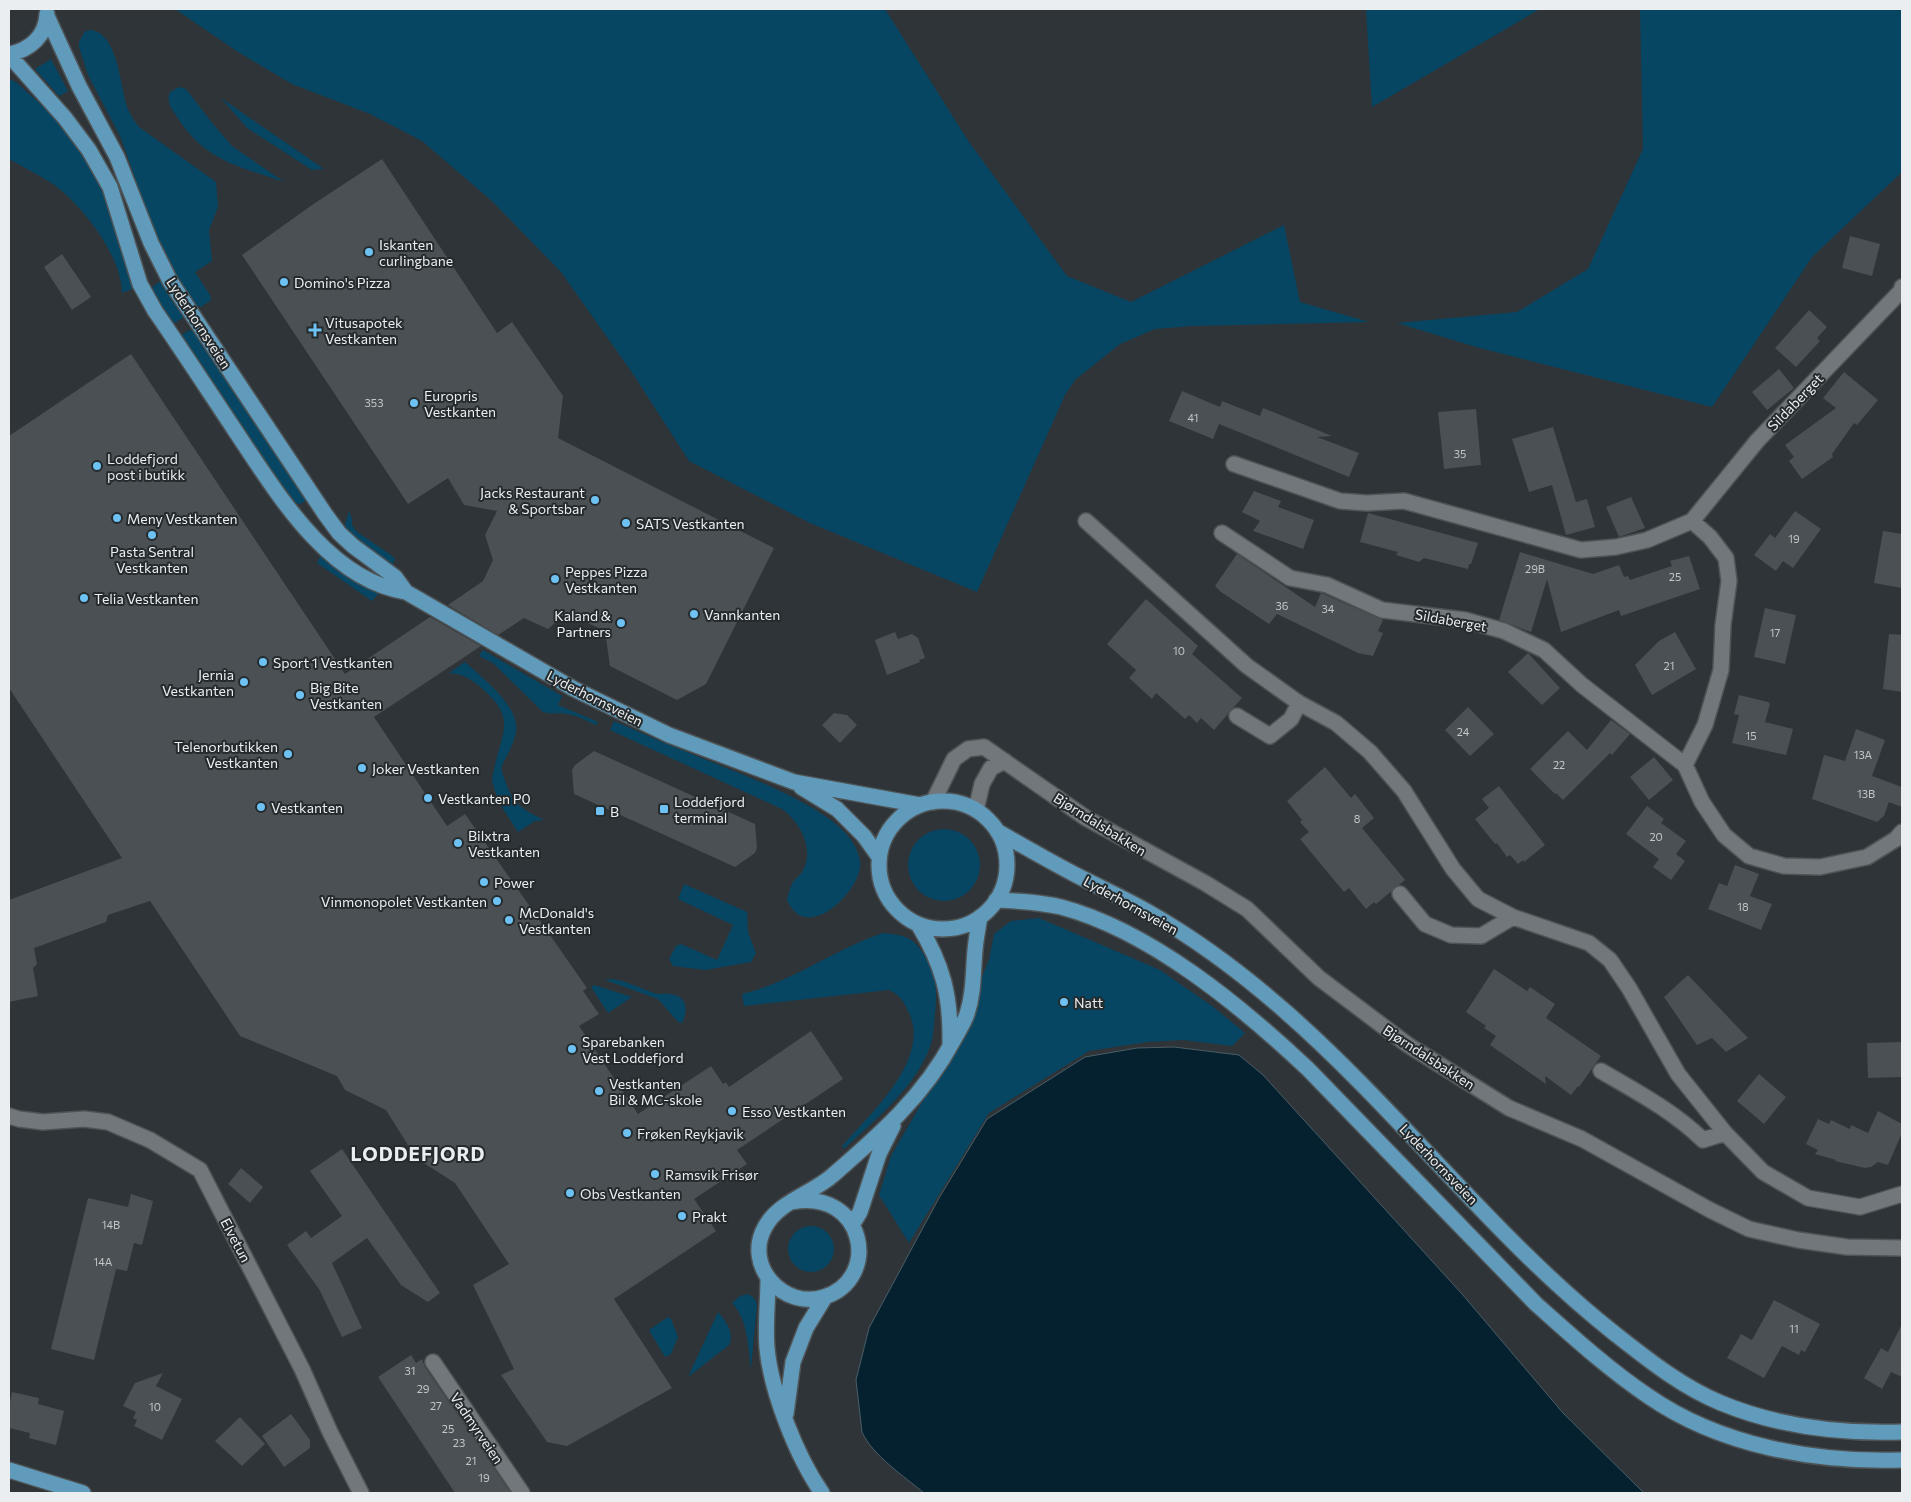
<svg xmlns="http://www.w3.org/2000/svg" width="1911" height="1502" font-family="Commissioner,sans-serif">
  <rect width="100%" height="100%" fill="#2f3438"/>
  <path fill="#074663" d="M 175,9 L 885,9 L 969,142 L 1067,276 L 1131,302 L 1284,225 L 1300,302 L 1369,322 L 1192,326 L 1155,329 L 1120,344 L 1075,380 L 1065,395 L 977,592 L 810,523 L 689,461 L 633,374 L 561,272 L 493,202 L 422,141 L 370,114 L 292,84 L 238,52 Z
    M 1366,9 L 1540,9 L 1372,107 Z
    M 1640,9 L 1902,9 L 1902,172 L 1812,257 L 1712,407 L 1476,347 L 1397,323 L 1517,312 L 1588,269 L 1643,149 Z
    M 92,30 C 118,35 120,85 127,107 C 130,114 134,121 139,127 L 216,182 L 218,207 L 209,230 L 212,261 L 195,272 L 210,295 L 211,300 L 201,307 L 195,305 L 178,278 L 151,224 L 121,138 L 88,75 L 79,47 L 79,42 L 85,31 Z
    M 51,59 L 68,91 L 59,96 L 35,69 Z
    M 9,79 L 16,82 L 49,112 L 79,148 L 104,190 L 137,287 L 122,293 C 122,256 82,205 53,184 C 39,175 23,167 9,159 Z
    M 179,87 L 186,89 L 213,124 L 232,146 L 284,182 C 238,166 205,161 177,117 C 171,108 166,102 170,92 Z
    M 221,98 L 324,169 L 312,170 L 247,128 Z
    M 162,280 L 186,316 L 173,324 L 151,288 Z
    M 190,330 L 195,332 L 307,500 L 300,504 L 293,503 L 288,497 L 181,335 Z
    M 349,511 L 352,519 L 352,525 L 356,531 L 395,558 L 392,567 L 349,535 L 345,524 Z
    M 321,555 L 379,593 L 372,601 L 317,563 Z
    M 483,650 L 562,696 L 558,705 L 598,722 L 596,725 C 587,721 578,716 568,714 C 559,712 551,715 543,712 L 493,663 L 479,656 Z
    M 465,662 C 481,677 521,707 516,732 C 514,744 506,757 501,768 C 511,800 513,805 544,820 L 535,821 L 518,832 C 507,815 496,800 492,780 C 492,776 494,770 495,765 C 502,733 515,719 486,692 C 474,681 465,674 449,673 Z
    M 614,721 C 645,735 677,748 709,761 C 746,776 833,808 853,843 C 856,847 859,855 860,861 C 865,887 807,947 787,900 C 788,894 790,887 793,882 C 796,878 801,875 803,870 C 815,849 799,821 782,809 L 610,730 Z
    M908 865a36 36 0 1 1 72 0a36 36 0 1 1-72 0Z
    M 684,884 L 747,912 L 748,932 L 756,953 L 751,962 L 705,970 L 673,966 L 669,959 L 676,946 L 681,944 L 717,960 L 733,925 L 678,899 Z
    M 1039,918 L 1160,970 L 1212,1006 L 1245,1033 L 1232,1046 L 1183,1040 L 1147,1042 L 1089,1051 L 989,1113 L 909,1243 L 879,1195 L 891,1156 L 951,1052 L 989,960 L 994,934 L 1011,921 Z
    M 883,933 C 909,935 915,939 928,961 C 937,977 937,996 935,1013 C 934,1023 934,1034 931,1044 C 917,1086 876,1119 844,1149 L 842,1146 C 870,1114 931,1059 909,1013 C 904,1002 900,995 889,990 L 744,1006 L 742,994 C 793,982 834,949 883,933 Z
    M 612,979 C 627,981 640,988 654,993 C 659,995 664,993 670,994 C 688,996 688,1010 682,1023 L 678,1022 L 658,999 L 605,980 Z
    M 594,985 L 632,997 L 608,1013 L 591,987 Z
    M788 1249a23 23 0 1 1 46 0a23 23 0 1 1-46 0Z
    M 748,1294 L 754,1298 L 757,1304 L 751,1369 C 748,1346 748,1320 732,1303 L 740,1296 Z
    M 718,1312 C 726,1321 735,1334 729,1345 L 688,1377 Z
    M 668,1317 L 671,1319 L 678,1337 L 671,1354 L 665,1357 L 649,1330 Z"/>
  <path fill="#05202e" stroke="#4a5e68" d="M 1174,1047 L 1239,1055 L 1263,1075 L 1462,1294 L 1563,1413 L 1644,1493 L 924,1493 C 905,1477 872,1455 862,1432 L 856,1380 L 869,1328 L 939,1198 L 987,1119 L 1085,1057 L 1137,1048 Z"/>
  <path fill="#4a5053" d="M 382,159 L 497,333 L 512,322 L 563,396 L 558,438 L 774,548 L 706,684 L 677,700 L 610,666 L 605,631 L 566,613 L 548,629 L 524,618 L 498,635 L 448,605 L 483,581 L 493,560 L 485,535 L 497,511 L 464,505 L 448,478 L 408,504 L 242,255 L 312,205 Z
    M 1850,236 L 1880,244 L 1872,276 L 1842,268 Z
    M 62,254 L 91,297 L 72,310 L 44,267 Z
    M 1809,310 L 1827,327 L 1817,338 L 1820,341 L 1796,367 L 1775,348 Z
    M 131,354 L 345,674 L 430,617 L 481,646 L 374,717 L 447,826 L 465,814 L 587,988 L 583,991 L 599,1014 L 579,1026 L 638,1114 L 711,1066 L 723,1084 L 726,1082 L 729,1087 L 811,1031 L 843,1079 L 737,1150 L 747,1164 L 694,1199 L 716,1231 L 614,1299 L 672,1388 L 567,1446 L 547,1442 L 501,1375 L 514,1369 L 473,1285 L 509,1264 L 455,1183 L 416,1158 L 386,1110 L 345,1090 L 337,1076 L 240,1036 L 150,901 L 108,915 L 106,922 L 34,948 L 37,964 L 33,968 L 38,996 L 9,1002 L 9,900 L 122,858 L 9,688 L 9,436 Z
    M 1779,369 L 1794,388 L 1767,410 L 1752,392 Z
    M 1844,372 L 1878,400 L 1857,425 L 1854,423 L 1832,454 L 1833,457 L 1802,479 L 1789,461 L 1794,457 L 1785,445 L 1836,408 L 1823,398 Z
    M 1182,391 L 1220,407 L 1222,401 L 1260,416 L 1263,408 L 1332,436 L 1317,437 L 1359,453 L 1349,477 L 1219,424 L 1213,439 L 1169,421 Z
    M 1476,409 L 1481,465 L 1444,469 L 1438,412 Z
    M 1553,427 L 1576,502 L 1587,499 L 1595,527 L 1566,535 L 1552,485 L 1529,492 L 1512,439 Z
    M 1254,491 L 1281,501 L 1278,507 L 1314,520 L 1303,549 L 1253,531 L 1260,521 L 1242,512 Z
    M 1631,497 L 1645,528 L 1619,537 L 1606,507 Z
    M 1795,511 L 1821,529 L 1793,568 L 1783,561 L 1776,571 L 1754,555 L 1770,534 L 1775,538 Z
    M 1368,513 L 1478,543 L 1471,564 L 1469,564 L 1468,569 L 1424,558 L 1419,562 L 1396,555 L 1398,552 L 1360,542 Z
    M 1883,531 L 1902,534 L 1902,588 L 1874,583 Z
    M 1520,552 L 1593,574 L 1619,565 L 1624,577 L 1628,576 L 1630,580 L 1672,566 L 1670,561 L 1689,556 L 1700,589 L 1621,616 L 1619,610 L 1561,632 L 1547,579 L 1531,632 L 1499,620 Z
    M 1237,554 L 1315,607 L 1321,593 L 1383,620 L 1378,631 L 1383,633 L 1373,656 L 1358,653 L 1277,614 L 1269,624 L 1221,592 L 1215,586 Z
    M 1146,599 L 1198,646 L 1192,654 L 1242,698 L 1214,730 L 1201,718 L 1197,723 L 1189,715 L 1185,719 L 1156,693 L 1152,699 L 1129,678 L 1136,670 L 1107,644 Z
    M 1765,608 L 1796,615 L 1785,664 L 1754,657 Z
    M 895,632 L 898,639 L 912,634 L 918,638 L 925,658 L 919,660 L 920,662 L 887,675 L 875,640 Z
    M 1675,632 L 1696,669 L 1652,695 L 1635,665 L 1659,641 Z
    M 1889,634 L 1902,635 L 1902,692 L 1883,689 Z
    M 1528,653 L 1560,688 L 1542,705 L 1508,672 Z
    M 1739,695 L 1768,702 L 1770,704 L 1765,722 L 1793,729 L 1786,755 L 1732,743 L 1739,715 L 1734,714 Z
    M 1468,707 L 1494,734 L 1470,756 L 1445,730 Z
    M 834,713 L 847,715 L 857,725 L 840,743 L 822,725 Z
    M 1611,720 L 1630,734 L 1612,755 L 1610,753 L 1563,800 L 1556,793 L 1555,794 L 1530,769 L 1568,731 L 1587,750 Z
    M 1856,729 L 1885,740 L 1872,776 L 1902,787 L 1902,807 L 1889,802 L 1884,816 L 1877,822 L 1812,799 L 1824,755 L 1845,761 Z
    M 594,751 L 755,824 L 757,848 L 755,853 L 735,867 L 574,794 L 572,770 L 575,765 Z
    M 1654,757 L 1673,780 L 1649,800 L 1630,777 Z
    M 1325,767 L 1351,798 L 1355,794 L 1374,818 L 1362,828 L 1405,880 L 1376,904 L 1374,902 L 1366,909 L 1349,888 L 1344,892 L 1300,839 L 1309,832 L 1300,822 L 1302,820 L 1287,801 Z
    M 1499,786 L 1545,845 L 1524,862 L 1523,860 L 1518,864 L 1510,855 L 1507,857 L 1497,843 L 1495,844 L 1475,819 L 1489,808 L 1482,799 Z
    M 1647,806 L 1664,819 L 1661,823 L 1686,841 L 1676,854 L 1685,861 L 1671,880 L 1653,867 L 1659,859 L 1626,834 Z
    M 1735,865 L 1759,874 L 1750,896 L 1772,904 L 1761,930 L 1708,909 L 1719,883 L 1727,886 Z
    M 1494,969 L 1527,991 L 1530,987 L 1555,1004 L 1546,1018 L 1601,1056 L 1579,1087 L 1578,1086 L 1571,1095 L 1545,1076 L 1546,1084 L 1490,1045 L 1496,1036 L 1484,1028 L 1486,1026 L 1466,1012 Z
    M 1688,975 L 1748,1038 L 1726,1052 L 1712,1038 L 1697,1045 L 1664,997 Z
    M 1902,1042 L 1902,1077 L 1868,1078 L 1867,1043 Z
    M 1759,1074 L 1786,1097 L 1764,1124 L 1737,1101 Z
    M 1878,1111 L 1902,1124 L 1902,1133 L 1888,1165 L 1878,1162 L 1871,1167 L 1865,1168 L 1835,1161 L 1836,1160 L 1815,1154 L 1818,1150 L 1806,1144 L 1818,1119 L 1829,1124 L 1831,1120 L 1850,1129 L 1851,1125 L 1868,1133 Z
    M 342,1149 L 440,1293 L 428,1302 L 401,1285 L 367,1238 L 332,1263 L 362,1328 L 342,1337 L 319,1289 L 287,1245 L 306,1231 L 311,1238 L 342,1216 L 310,1171 Z
    M 241,1168 L 263,1187 L 250,1203 L 228,1184 Z
    M 131,1194 L 153,1201 L 142,1245 L 134,1243 L 127,1271 L 116,1269 L 94,1360 L 51,1349 L 88,1198 L 128,1207 Z
    M 1774,1300 L 1820,1324 L 1805,1352 L 1801,1350 L 1799,1355 L 1782,1346 L 1764,1378 L 1727,1358 L 1741,1334 L 1752,1340 Z
    M 1902,1324 L 1902,1377 L 1891,1372 L 1882,1389 L 1864,1378 L 1881,1348 L 1888,1352 Z
    M 411,1355 L 416,1363 L 422,1359 L 425,1367 L 511,1493 L 455,1493 L 378,1377 Z
    M 163,1373 L 156,1386 L 182,1399 L 162,1440 L 134,1426 L 137,1420 L 133,1418 L 136,1412 L 123,1406 L 135,1383 Z
    M 12,1392 L 39,1398 L 38,1404 L 64,1411 L 56,1445 L 29,1438 L 30,1433 L 9,1428 L 9,1407 Z
    M 291,1414 L 310,1440 L 310,1448 L 284,1467 L 262,1436 Z
    M 240,1417 L 265,1444 L 242,1466 L 215,1441 Z"/>
  <g fill="none" stroke-linecap="round" stroke-linejoin="round">
    <defs>
      <path id="minor" d="M 1234,464 L 1340,501 L 1367,503 L 1404,501 L 1581,550 L 1616,547 L 1647,540 L 1692,521 L 1757,441 L 1901,291 L 1902,287
        M 1086,521 L 1247,666 L 1299,703 L 1336,723 L 1370,752 L 1404,791 L 1453,869 L 1478,899 L 1513,917 L 1589,943 L 1610,960 L 1629,988 L 1678,1074 L 1725,1133 L 1763,1172 L 1808,1198 L 1860,1207 L 1902,1194
        M 1222,533 L 1290,578 L 1327,585 L 1382,610 L 1465,620 L 1504,631 L 1544,650 L 1582,685 L 1685,765 L 1702,802 L 1724,835 L 1749,856 L 1784,866 L 1820,867 L 1867,857 L 1896,839 L 1902,832
        M 1237,716 L 1270,736 L 1291,719 L 1299,703
        M 1685,765 L 1705,725 L 1721,670 L 1723,625 L 1729,581 L 1726,558 L 1710,537 L 1692,521
        M 933,802 L 954,759 L 968,749 L 984,747 L 1086,818 L 1205,883 L 1247,909 L 1319,978 L 1408,1045 L 1509,1108 L 1582,1139 L 1710,1210 L 1749,1229 L 1798,1240 L 1847,1247 L 1902,1248
        M 976,810 L 982,784 L 991,768 L 1005,761
        M 1400,894 L 1425,924 L 1451,935 L 1481,936 L 1513,917
        M 1601,1071 C 1637,1092 1673,1111 1703,1140 L 1725,1133
        M 9,1116 L 19,1119 L 43,1122 L 84,1119 L 108,1122 L 150,1140 L 200,1170 L 302,1369 L 330,1432 L 361,1493
        M 433,1362 L 522,1493"/>
      <path id="major" d="M 47,16 L 79,86 L 117,157 L 151,243 L 170,281 L 325,514 L 339,533 L 353,546 L 395,577 L 406,592
        M 9,54 C 30,50 46,36 47,14
        M 9,55 L 65,118 L 89,150 L 110,187 L 140,284 L 155,311 C 182,350 208,390 234,429 C 275,490 327,580 406,592 L 574,689 L 669,735 L 794,782 L 920,805
        M 801,787 L 837,809 L 864,836 L 879,857
        M879 865a64 64 0 1 1 128 0a64 64 0 1 1-128 0Z
        M 997,831 C 1023,846 1049,861 1076,875 C 1101,888 1126,899 1150,913 C 1199,941 1244,975 1286,1012 C 1401,1113 1494,1238 1614,1333 C 1647,1359 1682,1387 1721,1403 C 1779,1427 1840,1434 1902,1432
        M 996,900 C 1018,901 1040,902 1061,907 C 1151,931 1242,1007 1308,1069 L 1536,1304 C 1572,1336 1608,1369 1648,1396 C 1720,1446 1816,1463 1902,1460
        M 918,924 C 943,965 951,996 950,1044
        M 792,1202 C 865,1188 882,1279 824,1297 C 784,1310 743,1266 765,1227 C 779,1201 812,1194 833,1175 C 879,1135 924,1096 953,1041 C 958,1032 964,1023 967,1014 C 974,993 973,972 975,950 C 976,939 978,928 980,917
        M 852,1225 L 860,1212 L 879,1154 L 893,1126
        M 768,1279 C 768,1302 765,1325 767,1348 C 771,1392 797,1457 822,1493
        M 786,1414 L 793,1362 L 806,1328 L 825,1297
        M 9,1470 L 83,1493"/>
    </defs>
    <use href="#minor" stroke="#4e5355" stroke-width="18"/>
    <use href="#major" stroke="#4e5355" stroke-width="18"/>
    <use href="#minor" stroke="#71777b" stroke-width="15"/>
    <use href="#major" stroke="#609bbc" stroke-width="15"/>
  </g>
  <g fill="#6dc2f3" stroke="#252a2d" stroke-width="2">
    <circle cx="369" cy="252" r="5"/>
    <circle cx="284" cy="282" r="5"/>
    <path d="M312.5 322.5h5v5h5v5h-5v5h-5v-5h-5v-5h5z"/>
    <circle cx="414" cy="403" r="5"/>
    <circle cx="97" cy="466" r="5"/>
    <circle cx="595" cy="500" r="5"/>
    <circle cx="117" cy="518" r="5"/>
    <circle cx="626" cy="523" r="5"/>
    <circle cx="152" cy="535" r="5"/>
    <circle cx="555" cy="579" r="5"/>
    <circle cx="84" cy="598" r="5"/>
    <circle cx="694" cy="614" r="5"/>
    <circle cx="621" cy="623" r="5"/>
    <circle cx="263" cy="662" r="5"/>
    <circle cx="244" cy="682" r="5"/>
    <circle cx="300" cy="695" r="5"/>
    <circle cx="288" cy="754" r="5"/>
    <circle cx="362" cy="768" r="5"/>
    <circle cx="428" cy="798" r="5"/>
    <circle cx="261" cy="807" r="5"/>
    <rect x="659" y="804" width="10" height="10" rx="2.5"/>
    <rect x="595" y="806" width="10" height="10" rx="2.5"/>
    <circle cx="458" cy="843" r="5"/>
    <circle cx="484" cy="882" r="5"/>
    <circle cx="497" cy="901" r="5"/>
    <circle cx="509" cy="920" r="5"/>
    <circle cx="1064" cy="1002" r="5"/>
    <circle cx="572" cy="1049" r="5"/>
    <circle cx="599" cy="1091" r="5"/>
    <circle cx="732" cy="1111" r="5"/>
    <circle cx="627" cy="1133" r="5"/>
    <circle cx="655" cy="1174" r="5"/>
    <circle cx="570" cy="1193" r="5"/>
    <circle cx="682" cy="1216" r="5"/>
  </g>
  <g text-anchor="middle" dominant-baseline="central" stroke-width="4" stroke-linejoin="round" paint-order="stroke">
    <g font-size="11" fill="#c2c6c9">
      <text x="374" y="402">353</text>
      <text x="1193" y="417">41</text>
      <text x="1460" y="453">35</text>
      <text x="1794" y="538">19</text>
      <text x="1535" y="568">29B</text>
      <text x="1675" y="576">25</text>
      <text x="1282" y="605">36</text>
      <text x="1328" y="608">34</text>
      <text x="1775" y="632">17</text>
      <text x="1179" y="650">10</text>
      <text x="1669" y="665">21</text>
      <text x="1463" y="731">24</text>
      <text x="1751" y="735">15</text>
      <text x="1863" y="754">13A</text>
      <text x="1559" y="764">22</text>
      <text x="1866" y="793">13B</text>
      <text x="1357" y="818">8</text>
      <text x="1656" y="836">20</text>
      <text x="1743" y="906">18</text>
      <text x="111" y="1224">14B</text>
      <text x="103" y="1261">14A</text>
      <text x="1794" y="1328">11</text>
      <text x="410" y="1370">31</text>
      <text x="423" y="1388">29</text>
      <text x="436" y="1405">27</text>
      <text x="155" y="1406">10</text>
      <text x="448" y="1428">25</text>
      <text x="459" y="1442">23</text>
      <text x="471" y="1460">21</text>
      <text x="484" y="1477">19</text>
    </g>
    <g font-size="14" fill="#eaeef0" stroke="#252a2d" text-anchor="start">
      <text x="379" y="244">Iskanten<tspan x="379" dy="16">curlingbane</tspan></text>
      <text x="294" y="282">Domino's Pizza</text>
      <text x="325" y="322">Vitusapotek<tspan x="325" dy="16">Vestkanten</tspan></text>
      <text x="424" y="395">Europris<tspan x="424" dy="16">Vestkanten</tspan></text>
      <text x="107" y="458">Loddefjord<tspan x="107" dy="16">post i butikk</tspan></text>
      <text x="585" y="492" text-anchor="end">Jacks Restaurant<tspan x="585" dy="16">&amp; Sportsbar</tspan></text>
      <text x="127" y="518">Meny Vestkanten</text>
      <text x="636" y="523">SATS Vestkanten</text>
      <text x="152" y="551" text-anchor="middle">Pasta Sentral<tspan x="152" dy="16">Vestkanten</tspan></text>
      <text x="565" y="571">Peppes Pizza<tspan x="565" dy="16">Vestkanten</tspan></text>
      <text x="94" y="598">Telia Vestkanten</text>
      <text x="704" y="614">Vannkanten</text>
      <text x="611" y="615" text-anchor="end">Kaland &amp;<tspan x="611" dy="16">Partners</tspan></text>
      <text x="273" y="662">Sport 1 Vestkanten</text>
      <text x="234" y="674" text-anchor="end">Jernia<tspan x="234" dy="16">Vestkanten</tspan></text>
      <text x="310" y="687">Big Bite<tspan x="310" dy="16">Vestkanten</tspan></text>
      <text x="278" y="746" text-anchor="end">Telenorbutikken<tspan x="278" dy="16">Vestkanten</tspan></text>
      <text x="372" y="768">Joker Vestkanten</text>
      <text x="438" y="798">Vestkanten P0</text>
      <text x="674" y="801">Loddefjord<tspan x="674" dy="16">terminal</tspan></text>
      <text x="271" y="807">Vestkanten</text>
      <text x="610" y="811">B</text>
      <text x="468" y="835">Bilxtra<tspan x="468" dy="16">Vestkanten</tspan></text>
      <text x="494" y="882">Power</text>
      <text x="487" y="901" text-anchor="end">Vinmonopolet Vestkanten</text>
      <text x="519" y="912">McDonald's<tspan x="519" dy="16">Vestkanten</tspan></text>
      <text x="1074" y="1002">Natt</text>
      <text x="582" y="1041">Sparebanken<tspan x="582" dy="16">Vest Loddefjord</tspan></text>
      <text x="609" y="1083">Vestkanten<tspan x="609" dy="16">Bil &amp; MC-skole</tspan></text>
      <text x="742" y="1111">Esso Vestkanten</text>
      <text x="637" y="1133">Frøken Reykjavik</text>
      <text x="665" y="1174">Ramsvik Frisør</text>
      <text x="580" y="1193">Obs Vestkanten</text>
      <text x="692" y="1216">Prakt</text>
    </g>
    <g font-size="14" fill="#eaeef0" stroke="#252a2d">
      <text transform="translate(199 323) rotate(57)">Lyderhornsveien</text>
      <text transform="translate(1795 402) rotate(-46)">Sildaberget</text>
      <text transform="translate(1451 620) rotate(10)">Sildaberget</text>
      <text transform="translate(595 698) rotate(27)">Lyderhornsveien</text>
      <text transform="translate(1100 824) rotate(32)">Bjørndalsbakken</text>
      <text transform="translate(1131 905) rotate(29)">Lyderhornsveien</text>
      <text transform="translate(1429 1057) rotate(33)">Bjørndalsbakken</text>
      <text transform="translate(1439 1164) rotate(46)">Lyderhornsveien</text>
      <text transform="translate(236 1240) rotate(62)">Elvetun</text>
      <text transform="translate(477 1428) rotate(56)">Vadmyrveien</text>
    </g>
    <g font-size="19" font-weight="bold" letter-spacing="1" fill="#eaeef0" stroke="#252a2d">
      <text x="418" y="1153">LODDEFJORD</text>
    </g>
  </g>
  <rect width="1911" height="1502" fill="none" stroke="#eaeef0" stroke-width="20"/>
</svg>
